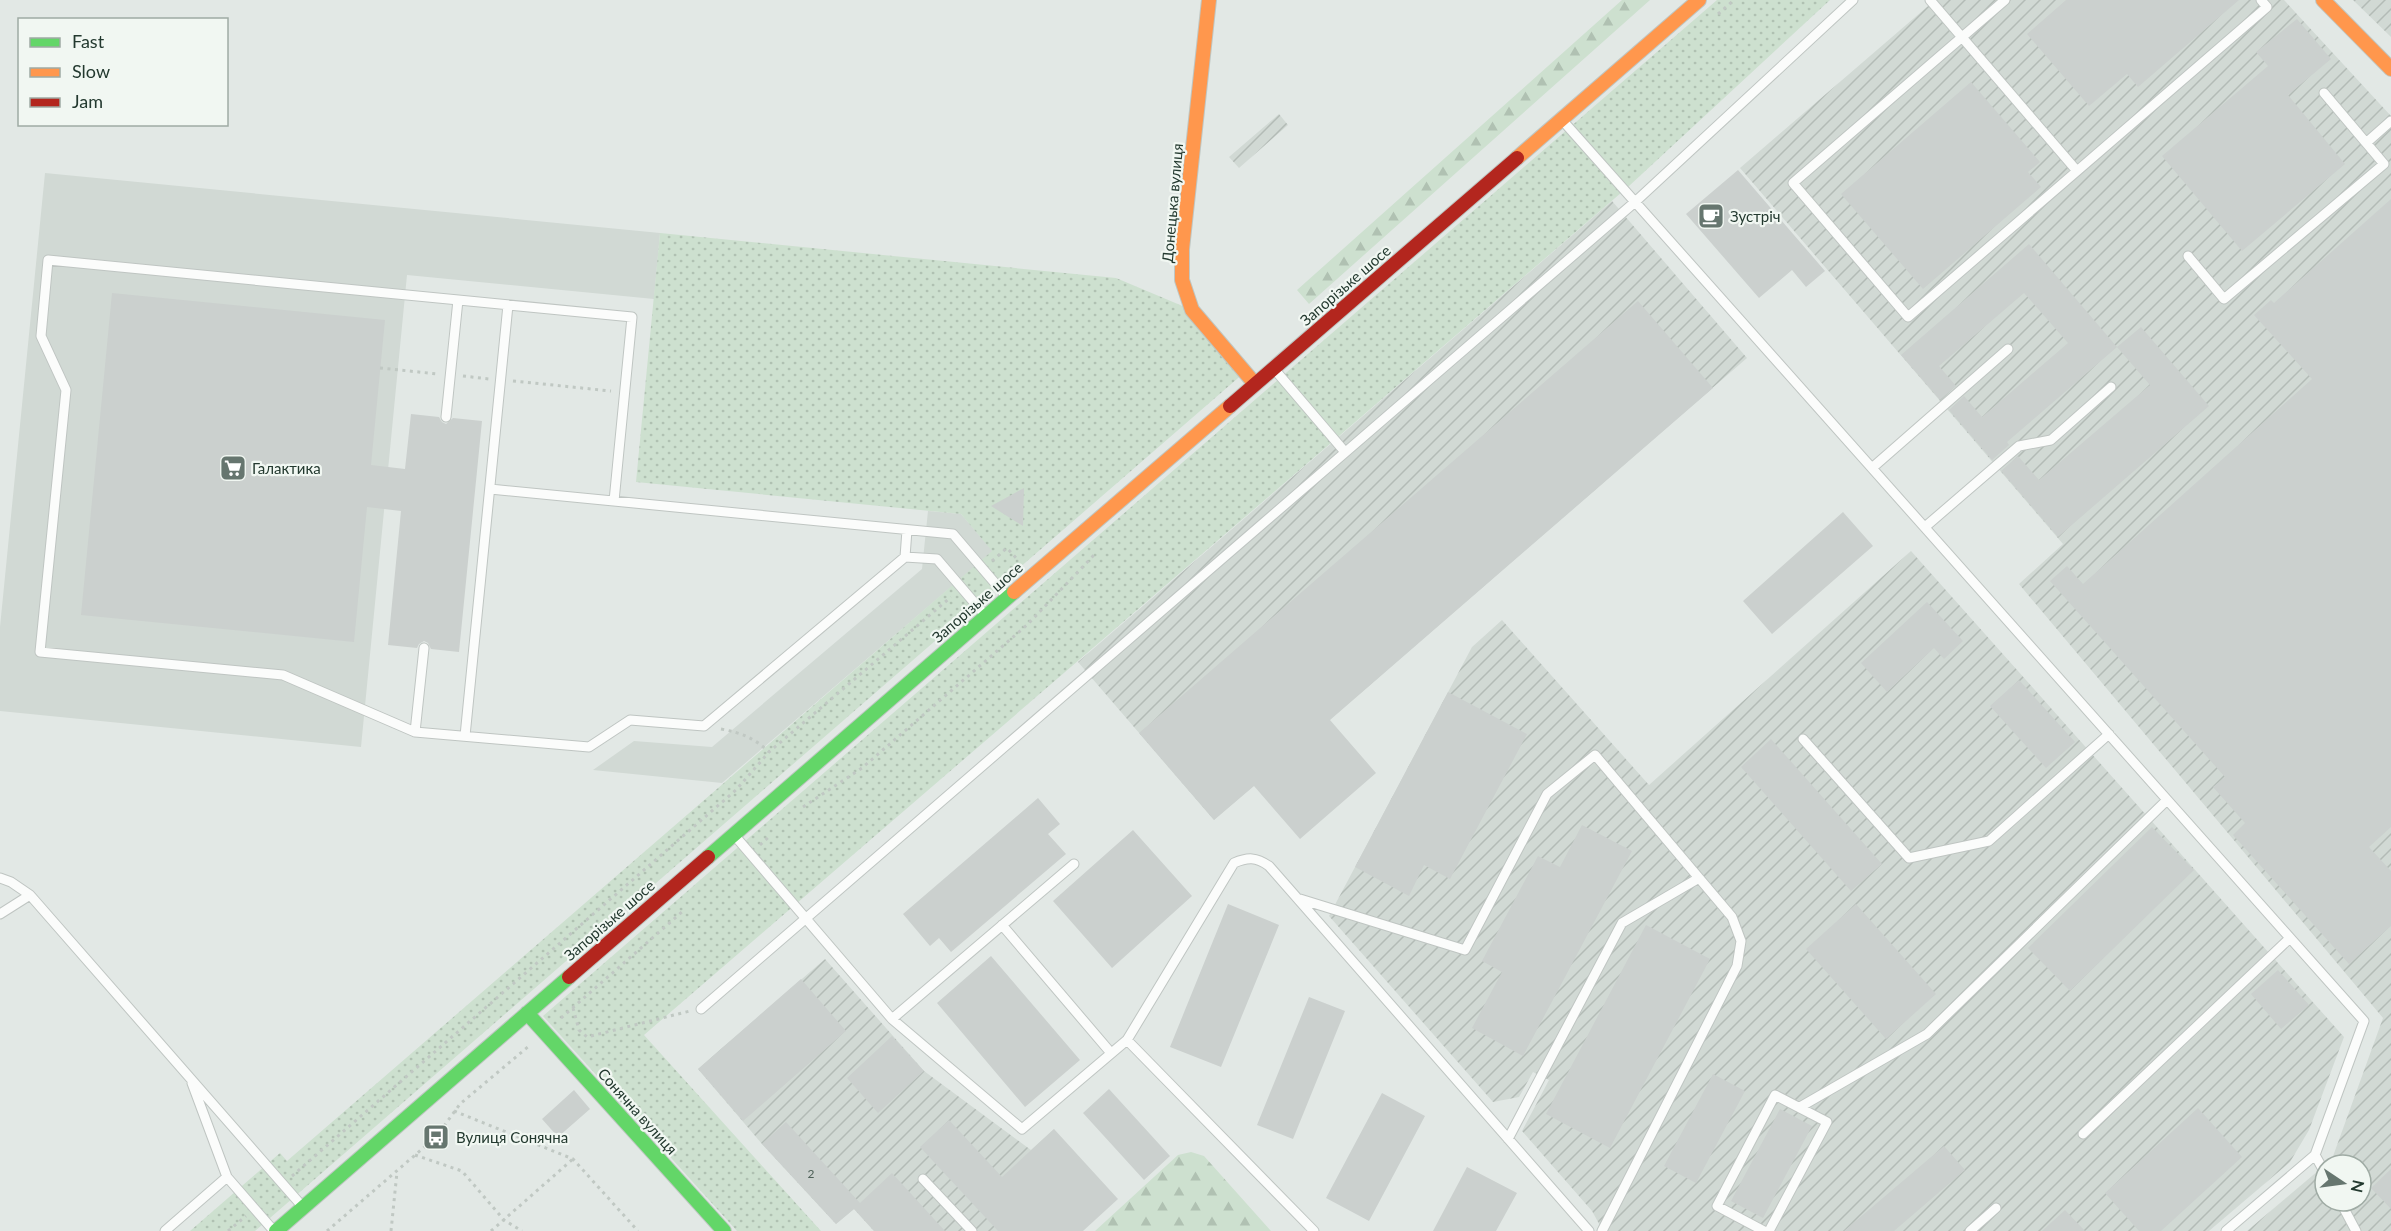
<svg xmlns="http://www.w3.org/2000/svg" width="2391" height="1231" font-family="Lato,sans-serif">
  <defs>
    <pattern id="industrial-furrows" width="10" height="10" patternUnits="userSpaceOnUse" patternTransform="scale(1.5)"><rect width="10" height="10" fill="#d1d9d4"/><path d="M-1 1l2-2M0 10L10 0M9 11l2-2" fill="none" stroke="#b3bbb6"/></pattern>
    <pattern id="grass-dots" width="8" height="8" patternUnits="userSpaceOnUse" patternTransform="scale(1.5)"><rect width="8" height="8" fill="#cde0cf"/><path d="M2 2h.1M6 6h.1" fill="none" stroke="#b0c1b2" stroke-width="1.8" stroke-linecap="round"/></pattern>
    <pattern id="forest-firs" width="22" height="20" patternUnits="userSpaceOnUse" patternTransform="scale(1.5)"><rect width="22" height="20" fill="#cde0cf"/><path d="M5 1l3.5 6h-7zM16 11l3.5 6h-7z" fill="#b0c1b2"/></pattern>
  </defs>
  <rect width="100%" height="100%" fill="#e2e8e5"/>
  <path fill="#d1d9d4" d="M 45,173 L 660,233 L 654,299 L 407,275 L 361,747 L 0,711 L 0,627 Z
    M 928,511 L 961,514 L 993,551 L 722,783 L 593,770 L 634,741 L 712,747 L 922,569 Z"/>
  <path fill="url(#industrial-furrows)" fill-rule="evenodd" d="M 1935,0 L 2284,0 L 2391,116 L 2391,1231 L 2247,1231 L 2332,1159 L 2383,1018 L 2019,584 L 2063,544 L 1740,168 ZM 2325,1165 L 2361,1165 L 2361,1201 L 2325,1201 Z
    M 2353,0 L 2391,0 L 2391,37 Z
    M 1279,114 L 1288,125 L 1239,168 L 1229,157 Z
    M 1612,201 L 1747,358 L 1214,820 L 1078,662 Z
    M 1911,551 L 2344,1037 L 2309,1130 L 2290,1162 L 2209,1231 L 1603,1231 L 1592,1211 L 1522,1131 L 1549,1080 L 1533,1072 L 1519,1097 L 1493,1102 L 1329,916 L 1472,647 L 1502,620 L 1649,785 Z
    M 825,959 L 924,1071 L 1031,1150 L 1054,1129 L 1083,1231 L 874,1231 L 854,1209 L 836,1224 L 762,1144 L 698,1069 Z"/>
  <path fill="url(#grass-dots)" d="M 1717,0 L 1830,0 L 1629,186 L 644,1035 L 821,1231 L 737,1231 L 543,1016 Z
    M 660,233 L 1116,278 L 1192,310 L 1245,372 L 255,1231 L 190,1231 L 280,1153 L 287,1161 L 992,551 L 961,514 L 636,482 Z"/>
  <path fill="url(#forest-firs)" d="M 1622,0 L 1650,0 L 1309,304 L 1297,290 Z
    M 1191,1152 L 1204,1156 L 1271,1231 L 1095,1231 L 1178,1155 Z"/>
  <path fill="#cbd0ce" d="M 2066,0 L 2239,0 L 2138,87 L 2127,74 L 2089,106 L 2027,34 Z
    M 2297,19 L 2331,59 L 2288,95 L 2345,164 L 2242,251 L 2162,156 L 2268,66 L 2256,52 Z
    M 1971,82 L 2040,162 L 2028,172 L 2041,187 L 1923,289 L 1841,194 Z
    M 1738,170 L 1825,271 L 1806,287 L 1792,270 L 1759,298 L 1686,214 Z
    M 2391,199 L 2391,827 L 2369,847 L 2391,871 L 2391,926 L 2349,964 L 2233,835 L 2245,823 L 2213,787 L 2225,777 L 2050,581 L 2067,566 L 2083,584 L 2312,379 L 2254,315 L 2271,300 L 2274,303 Z
    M 2029,244 L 2117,347 L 2007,442 L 2009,445 L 1992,460 L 1949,410 L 1964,396 L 1982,417 L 2068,343 L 2024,293 L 1939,366 L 1956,386 L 1940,400 L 1901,355 Z
    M 112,293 L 385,320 L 371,465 L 405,469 L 411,414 L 439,417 L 442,422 L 446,424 L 453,418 L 482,421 L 459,652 L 431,649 L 428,643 L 424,641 L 419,644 L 417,648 L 388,645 L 401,511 L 367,507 L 354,642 L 81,615 Z
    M 1638,301 L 1713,388 L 1330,720 L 1376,773 L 1300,839 L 1254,786 L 1214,820 L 1139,733 Z
    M 2141,327 L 2209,406 L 2058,537 L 2001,471 L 2018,456 L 2039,480 L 2150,385 L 2117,347 Z
    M 1024,488 L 1023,526 L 991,506 Z
    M 1843,512 L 1873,546 L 1772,634 L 1743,601 Z
    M 1927,602 L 1963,641 L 1944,659 L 1934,648 L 1887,692 L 1861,663 Z
    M 2019,680 L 2075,742 L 2046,768 L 1990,706 Z
    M 1448,692 L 1527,734 L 1450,879 L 1424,865 L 1409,896 L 1355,867 Z
    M 1771,739 L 1882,864 L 1851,891 L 1741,767 Z
    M 1038,798 L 1060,824 L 1048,834 L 1066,854 L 951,952 L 939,938 L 930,946 L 903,914 Z
    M 1582,825 L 1632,851 L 1523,1056 L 1472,1028 L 1502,972 L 1482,961 L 1538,856 L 1560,867 Z
    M 2152,827 L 2194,870 L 2070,991 L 2028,948 Z
    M 1133,830 L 1192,896 L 1112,968 L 1053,901 Z
    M 1228,904 L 1279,925 L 1221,1067 L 1170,1047 Z
    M 1856,904 L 1936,994 L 1886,1039 L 1806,949 Z
    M 1646,925 L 1710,959 L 1610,1148 L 1546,1114 Z
    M 991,956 L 1080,1060 L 1025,1107 L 937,1003 Z
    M 2278,970 L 2309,1005 L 2281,1029 L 2251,994 Z
    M 801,979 L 846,1031 L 743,1121 L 698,1069 Z
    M 1309,997 L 1345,1011 L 1293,1139 L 1257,1125 Z
    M 892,1036 L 924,1071 L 878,1113 L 847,1078 Z
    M 1713,1074 L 1745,1091 L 1696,1183 L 1664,1166 Z
    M 1109,1089 L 1170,1156 L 1144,1180 L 1083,1113 Z
    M 574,1090 L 590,1109 L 558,1137 L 542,1119 Z
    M 1382,1093 L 1425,1116 L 1369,1221 L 1326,1198 Z
    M 2198,1108 L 2242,1157 L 2161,1231 L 2139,1231 L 2105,1193 Z
    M 1780,1109 L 1812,1126 L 1763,1218 L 1731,1201 Z
    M 949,1120 L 1002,1177 L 1054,1129 L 1118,1199 L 1083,1231 L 998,1231 L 920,1147 Z
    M 786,1122 L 860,1203 L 892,1173 L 945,1231 L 874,1231 L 854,1209 L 836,1224 L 762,1144 Z
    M 1944,1146 L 1965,1170 L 1894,1231 L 1844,1231 Z
    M 1467,1167 L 1517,1193 L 1496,1231 L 1433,1231 Z
    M 2391,1169 L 2391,1209 L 2371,1188 Z
    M 2065,1210 L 2085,1231 L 2042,1231 Z"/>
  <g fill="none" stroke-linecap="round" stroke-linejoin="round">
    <defs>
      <path id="lane" d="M 1930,0 L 2077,171
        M 2005,0 L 1793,183 L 1908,317 L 2267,7 L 2261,0
        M 1563,121 L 2364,1021 L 2315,1155 L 2226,1231
        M 2366,143 L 2391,121
        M 2188,256 L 2224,299 L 2384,164 L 2324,93
        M 1275,370 L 1345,452
        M 446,417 L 458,300
        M 1872,468 L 2008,349
        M 490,489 L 953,534 L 1006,596
        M 614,501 L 632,317 L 48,260 L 41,336 L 66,390 L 40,652 L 283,675 L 415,732 L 589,747 L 630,720 L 704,726 L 905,557 L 937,559 L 984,614
        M 1925,527 L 2019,446 L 2051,440 L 2111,387
        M 905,557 L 907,530
        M 415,732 L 424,648
        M 465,736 L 508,305
        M 1803,739 L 1909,858 L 1989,841 L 2109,734
        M 735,836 L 892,1019 L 1022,1129 L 1127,1040 L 1234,863 C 1248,857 1256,857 1269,866 L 1589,1231
        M 0,878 L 11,882 L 30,895 L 302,1206
        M 1300,899 L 1465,950 L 1547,794 L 1595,755 L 1732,917 L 1741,941 L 1737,966 L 1602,1231
        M 0,914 L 30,895
        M 1002,925 L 1111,1053
        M 701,1009 L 1635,202 L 1853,0
        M 892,1019 L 1074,864
        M 1127,1040 L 1314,1231
        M 192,1083 L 227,1177 L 274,1231
        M 1800,1107 L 1927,1034 L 2167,800
        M 2083,1134 L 2290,938
        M 1508,1139 L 1622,923 L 1699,878
        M 2315,1155 L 2325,1173
        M 923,1179 L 972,1231
        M 2340,1201 L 2356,1231
        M 165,1231 L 227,1177
        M 1764,1231 L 1717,1206 L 1775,1095 L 1827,1122 L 1769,1231
        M 1970,1231 L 1996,1208"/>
      <path id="fast" d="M 708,857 L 1014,592
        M 527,1013 L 724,1231
        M 276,1231 L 569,977"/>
      <path id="slow" d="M 1209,0 L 1182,249 L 1182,280 L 1192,310 L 1255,384
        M 2323,0 L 2391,69
        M 1517,158 L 1699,0
        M 1014,592 L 1230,406"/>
      <path id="jam" d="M 1230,406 L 1517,158
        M 569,977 L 708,857"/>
    </defs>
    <use href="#lane" stroke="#bfc5c2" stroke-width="11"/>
    <use href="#fast" stroke="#bfc6c2" stroke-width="16"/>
    <use href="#slow" stroke="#bfc6c2" stroke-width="16"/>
    <use href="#jam" stroke="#bfc6c2" stroke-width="16"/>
    <path stroke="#c0c8c3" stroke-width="3" stroke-dasharray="3 4.5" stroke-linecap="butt" d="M 1718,14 L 1734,0
      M 380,368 L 438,374
      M 463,376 L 489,379
      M 513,381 L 611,391
      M 992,561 L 1007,548 L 1018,560
      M 721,729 C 742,733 754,738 769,752
      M 803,807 L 862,768 L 1027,625 L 1094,555
      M 760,845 L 771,835
      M 573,1008 L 579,1030 L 587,1037 L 690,1011
      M 561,1018 L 682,912
      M 454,1111 L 573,1159 L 638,1231
      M 415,1155 L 462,1171 L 504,1220 L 522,1231
      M 292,1176 L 736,790 L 769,752 L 951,597
      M 228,1231 L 246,1216
      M 327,1231 L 436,1137 L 460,1104 L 529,1046
      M 391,1231 L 397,1172
      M 491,1231 L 573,1159"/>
    <use href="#lane" stroke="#fbfcfb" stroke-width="9"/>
    <use href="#fast" stroke="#63d668" stroke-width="14"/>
    <use href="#slow" stroke="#ff974d" stroke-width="14"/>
    <use href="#jam" stroke="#b3261e" stroke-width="14"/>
  </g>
  <defs>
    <symbol id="cafe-square" viewBox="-11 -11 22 22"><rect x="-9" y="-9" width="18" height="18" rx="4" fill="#66766f" stroke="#f1f7f2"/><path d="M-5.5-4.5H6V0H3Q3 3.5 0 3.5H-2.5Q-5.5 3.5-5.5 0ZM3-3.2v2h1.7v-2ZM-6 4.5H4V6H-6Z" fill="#fff"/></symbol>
    <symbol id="supermarket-square" viewBox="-11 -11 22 22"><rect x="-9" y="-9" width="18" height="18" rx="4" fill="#66766f" stroke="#f1f7f2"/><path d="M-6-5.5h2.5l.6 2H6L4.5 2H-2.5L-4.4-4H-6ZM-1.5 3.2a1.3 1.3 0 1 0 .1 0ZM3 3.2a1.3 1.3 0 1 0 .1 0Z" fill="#fff"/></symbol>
    <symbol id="bus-square" viewBox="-11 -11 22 22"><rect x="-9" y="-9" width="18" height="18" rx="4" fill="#66766f" stroke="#f1f7f2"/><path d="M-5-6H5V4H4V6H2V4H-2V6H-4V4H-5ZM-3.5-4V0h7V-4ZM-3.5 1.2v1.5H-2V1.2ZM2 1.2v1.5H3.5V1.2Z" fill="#fff"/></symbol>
  </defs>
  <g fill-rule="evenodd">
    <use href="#cafe-square" x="1696" y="201" width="30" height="30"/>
    <use href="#supermarket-square" x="218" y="453" width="30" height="30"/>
    <use href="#bus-square" x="421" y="1122" width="30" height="30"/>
  </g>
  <g text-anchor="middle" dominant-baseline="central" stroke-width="4.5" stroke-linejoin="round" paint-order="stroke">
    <g font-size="12" fill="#4e6058">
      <text x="811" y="1173">2</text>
    </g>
    <g font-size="15" fill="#23392f" stroke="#f1f7f2">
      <text transform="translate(1172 203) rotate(-85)">Донецька вулиця</text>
      <text transform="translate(1345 285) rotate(-41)">Запорізьке шосе</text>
      <text transform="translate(977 602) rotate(-41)">Запорізьке шосе</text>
      <text transform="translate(609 920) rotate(-41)">Запорізьке шосе</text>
      <text transform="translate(638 1111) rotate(48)">Сонячна вулиця</text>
    </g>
    <g font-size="15" fill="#23392f" stroke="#f1f7f2" text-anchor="start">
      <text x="1730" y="216">Зустріч</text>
      <text x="252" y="468">Галактика</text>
      <text x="456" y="1137">Вулиця Сонячна</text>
    </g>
  </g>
  <rect x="18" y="18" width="210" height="108" fill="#f1f7f2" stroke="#9faba4" stroke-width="1.5"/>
  <rect x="30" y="38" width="30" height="9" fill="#63d668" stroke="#9faba4" stroke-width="1.5"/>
  <text x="72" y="48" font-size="18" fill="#23392f">Fast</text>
  <rect x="30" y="68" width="30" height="9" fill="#ff974d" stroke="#9faba4" stroke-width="1.5"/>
  <text x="72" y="78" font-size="18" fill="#23392f">Slow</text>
  <rect x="30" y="98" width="30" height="9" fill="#b3261e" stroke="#9faba4" stroke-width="1.5"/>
  <text x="72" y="108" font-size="18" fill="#23392f">Jam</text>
  <g transform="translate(2343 1183) rotate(103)"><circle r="28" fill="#f1f7f2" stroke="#9faba4" stroke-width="1.5"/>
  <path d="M0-4.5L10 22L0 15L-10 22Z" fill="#66766f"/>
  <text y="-9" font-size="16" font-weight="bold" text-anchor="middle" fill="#23392f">N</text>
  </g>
</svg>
